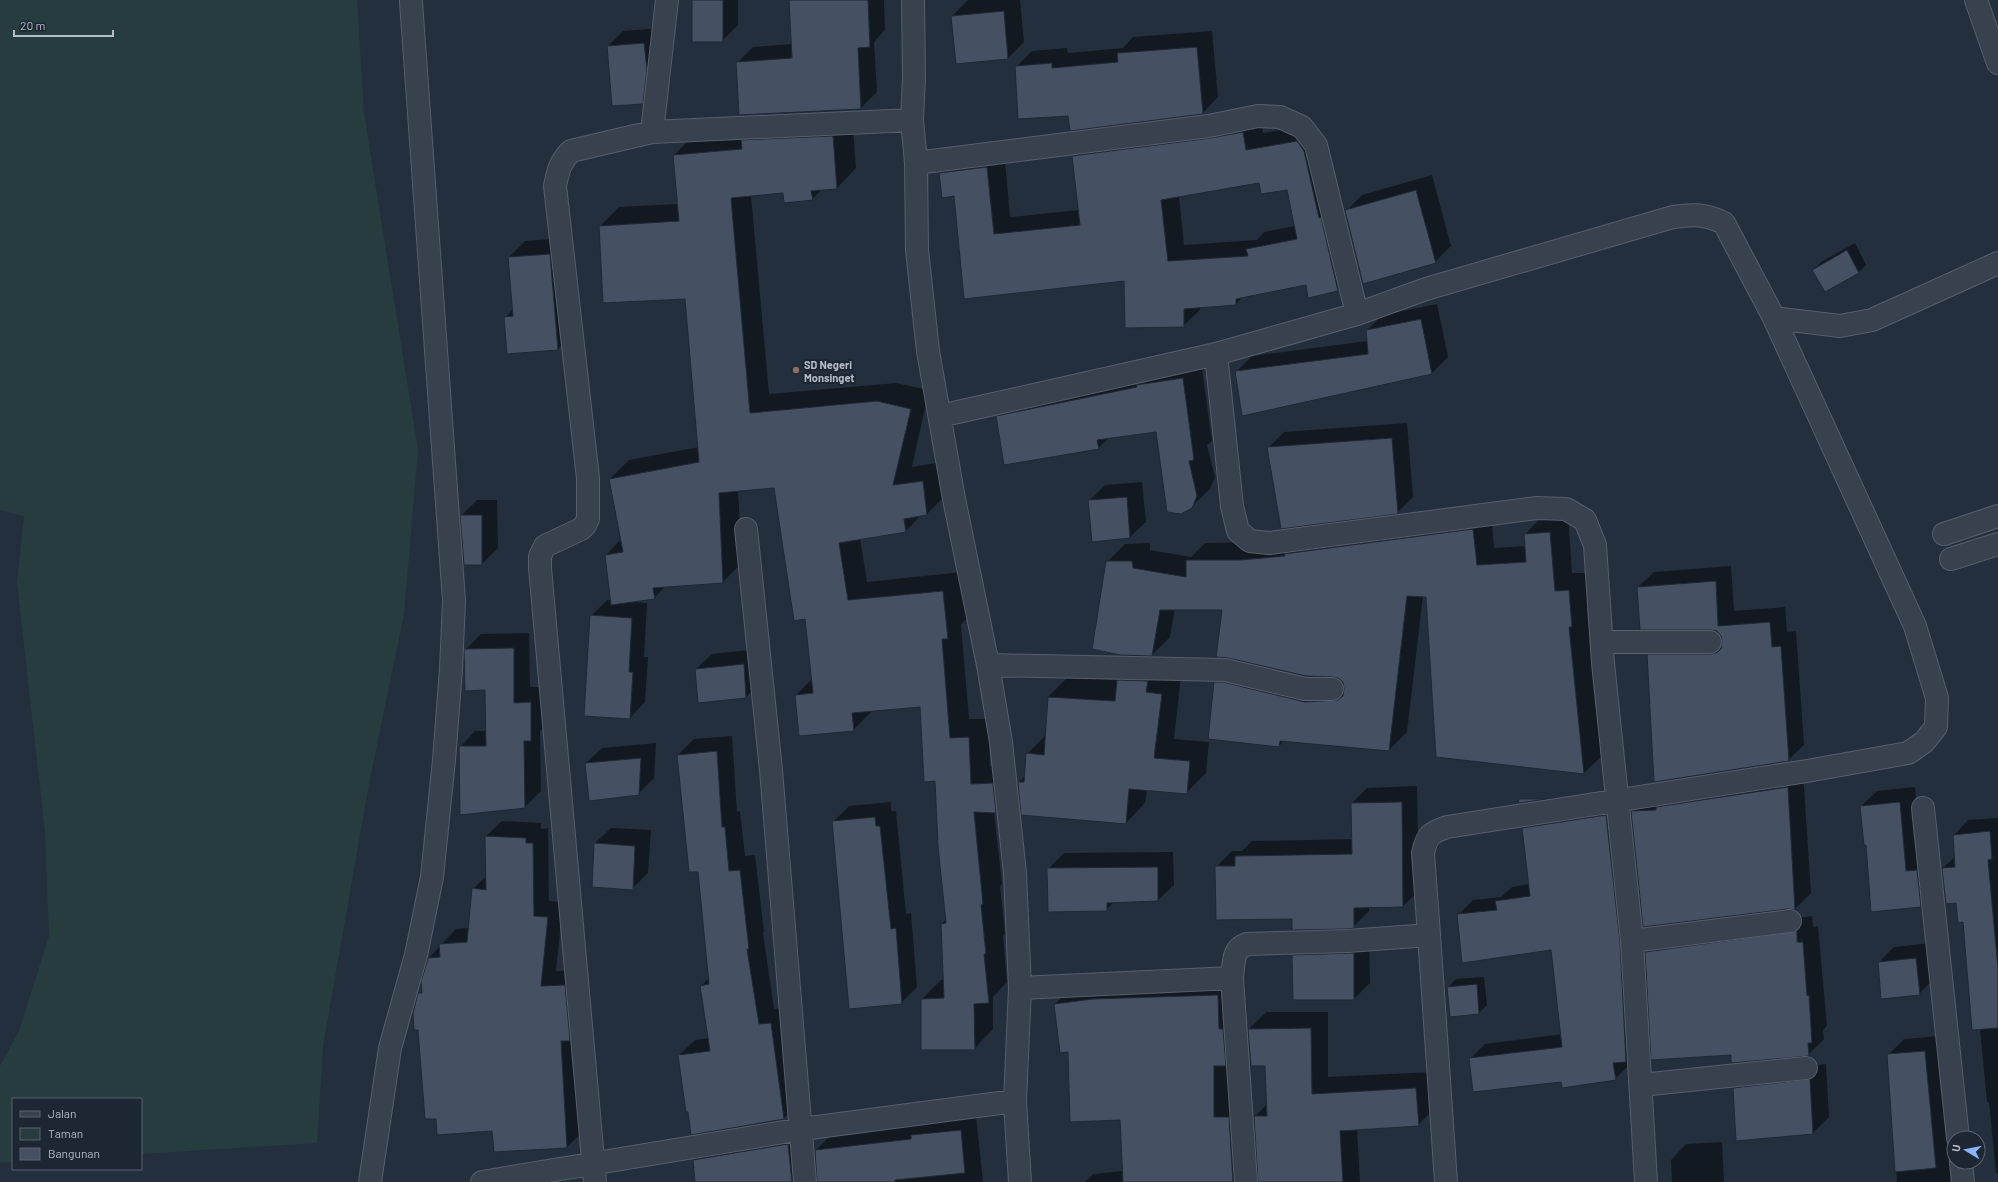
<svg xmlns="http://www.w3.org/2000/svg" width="1998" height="1182" font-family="Barlow,sans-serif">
  <rect width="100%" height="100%" fill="#242f3e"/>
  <path fill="#263c3f" d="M 0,0 L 357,0 L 364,113 L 418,450 L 404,614 L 369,784 L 323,1046 L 317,1143 L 141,1154 L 141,1099 L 13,1099 L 13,1162 L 0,1163 L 0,1066 L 19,1031 L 49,936 L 45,832 L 17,583 L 24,516 L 0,510 Z"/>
  <path fill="#0007" fill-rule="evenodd" d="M 693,0 L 738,0 L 738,25 L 722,41 Z
    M 790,0 L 884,0 L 885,30 L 874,42 L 877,92 L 861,108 L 740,114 L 737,63 L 753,47 L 792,44 Z
    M 968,0 L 1020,0 L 1024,42 L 1008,58 L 957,63 L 952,16 Z
    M 660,28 L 658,87 L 642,103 L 608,46 L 623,31 Z
    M 1212,31 L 1218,97 L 1203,113 L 1069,114 L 1016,67 L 1032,51 L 1067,48 L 1068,53 L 1123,48 L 1133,37 Z
    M 1260,116 L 1263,133 L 1314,124 L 1355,273 L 1338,290 L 1309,296 L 1307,284 L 1244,296 L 1236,304 L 1200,307 L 1200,310 L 1183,326 L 1125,279 L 965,298 L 955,195 L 940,173 L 957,156 L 1004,150 L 1010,217 L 1079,210 L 1073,156 L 1090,139 ZM 1260,182 L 1288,189 L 1295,226 L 1264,232 L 1257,240 L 1184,245 L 1179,196 Z
    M 852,117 L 856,168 L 837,188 L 823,189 L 812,199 L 784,192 L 751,195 L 769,394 L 896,383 L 929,390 L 912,467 L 942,462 L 946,495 L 927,514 L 921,515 L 906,531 L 860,538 L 867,582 L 962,572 L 967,618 L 961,625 L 969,719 L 988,719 L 990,766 L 1012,764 L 1015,793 L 994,812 L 1002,884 L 1000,886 L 1005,934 L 1003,936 L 1007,982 L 993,997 L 993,1029 L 974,1049 L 922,999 L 941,980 L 944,980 L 942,924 L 946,919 L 936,780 L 921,706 L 873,710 L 853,730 L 796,695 L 813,678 L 806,618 L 775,487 L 738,490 L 742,563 L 723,582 L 666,586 L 654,598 L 633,602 L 647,603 L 644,657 L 648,657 L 645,702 L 630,718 L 591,616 L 607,600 L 612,600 L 606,555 L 621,539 L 610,479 L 629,460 L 699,447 L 686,298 L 600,226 L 619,207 L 678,204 L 674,155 L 693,136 Z
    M 1432,175 L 1451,246 L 1435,262 L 1346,211 L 1362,195 Z
    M 565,238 L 573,333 L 558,349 L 506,317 L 513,309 L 509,257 L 525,241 Z
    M 1855,243 L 1866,265 L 1859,272 L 1825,291 L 1813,270 L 1821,262 Z
    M 1437,304 L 1448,357 L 1432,373 L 1242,415 L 1236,372 L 1252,356 L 1368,341 L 1367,330 L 1383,315 Z
    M 1201,361 L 1212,441 L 1207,445 L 1215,477 L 1210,489 L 1191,507 L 1157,431 L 1110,437 L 1098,448 L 997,417 L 1015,398 Z
    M 1407,423 L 1413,497 L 1397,513 L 1268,448 L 1284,432 Z
    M 1142,482 L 1146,522 L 1130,537 L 1089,501 L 1105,485 Z
    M 477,500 L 497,500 L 498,548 L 482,564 L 461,516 Z
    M 1491,512 L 1494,548 L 1526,546 L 1525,534 L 1543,516 L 1568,514 L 1572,573 L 1586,573 L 1589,608 L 1587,611 L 1602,756 L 1584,773 L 1437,756 L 1427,596 L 1423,596 L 1407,732 L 1389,750 L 1284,741 L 1279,746 L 1215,683 L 1233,665 L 1323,684 L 1344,683 L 1339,678 L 1223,609 L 1175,609 L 1170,637 L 1152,655 L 1107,562 L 1125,544 L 1150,543 L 1150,550 L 1191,557 L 1205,543 L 1259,542 Z
    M 1731,566 L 1734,611 L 1785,607 L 1787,632 L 1796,631 L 1804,745 L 1788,760 L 1648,655 L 1664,639 L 1723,639 L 1717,631 L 1638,587 L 1654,572 Z
    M 529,633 L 530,687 L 546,687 L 547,725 L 540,731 L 541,791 L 525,807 L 461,814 L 460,747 L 475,731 L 487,731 L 486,689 L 465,650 L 481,634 Z
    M 759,649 L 762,681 L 746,697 L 699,702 L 696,669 L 712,654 Z
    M 1138,661 L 1181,675 L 1174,739 L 1209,742 L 1206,773 L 1186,793 L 1147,790 L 1145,803 L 1126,823 L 1019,782 L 1025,776 L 1027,754 L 1046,735 L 1048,697 L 1068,677 L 1119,680 Z
    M 732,736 L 737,812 L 740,811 L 745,856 L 755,855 L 764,932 L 763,933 L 774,1009 L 786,1007 L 799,1103 L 784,1118 L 679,1055 L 695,1040 L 709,1038 L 701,986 L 710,977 L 699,870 L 678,755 L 694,739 Z
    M 656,743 L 654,778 L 638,794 L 586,763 L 602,748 Z
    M 1803,772 L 1811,893 L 1795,909 L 1788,908 L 1632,812 L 1648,796 Z
    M 1417,786 L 1419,891 L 1403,906 L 1369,907 L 1369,911 L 1353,927 L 1293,918 L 1216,867 L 1232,851 L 1242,851 L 1252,841 L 1353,839 L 1352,803 L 1367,788 Z
    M 1915,787 L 1922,856 L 1936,890 L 1920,906 L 1867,844 L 1861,806 L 1877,791 Z
    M 1621,800 L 1630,1064 L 1615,1079 L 1562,1080 L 1470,1059 L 1485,1044 L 1562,1034 L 1552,949 L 1458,915 L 1473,900 L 1501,897 L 1512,887 L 1530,884 L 1523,828 L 1538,813 Z
    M 891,802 L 891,811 L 896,811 L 906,914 L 911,913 L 917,987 L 901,1003 L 833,822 L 849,806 Z
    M 1998,818 L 1998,1173 L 1996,1173 L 1989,1102 L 1987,1102 L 1980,1029 L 1964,921 L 1943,868 L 1956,856 L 1954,835 L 1968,820 Z
    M 502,821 L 541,823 L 541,829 L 548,828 L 549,901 L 563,902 L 556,971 L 580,970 L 582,1132 L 567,1147 L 493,1130 L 419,994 L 423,990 L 429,958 L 456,929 L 469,928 L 473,889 L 487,875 L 486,836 Z
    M 611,828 L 651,830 L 648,873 L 632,889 L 595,843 Z
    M 1173,852 L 1174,885 L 1158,900 L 1115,901 L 1106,910 L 1048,869 L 1064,853 Z
    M 1812,916 L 1813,927 L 1818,926 L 1827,1026 L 1823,1030 L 1824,1039 L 1808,1055 L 1732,1054 L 1646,952 L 1662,937 Z
    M 1369,938 L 1370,983 L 1354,999 L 1293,956 L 1309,940 Z
    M 1931,943 L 1935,978 L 1919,994 L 1879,962 L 1894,947 Z
    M 1484,977 L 1487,1005 L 1479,1013 L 1448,987 L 1456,979 Z
    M 1235,978 L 1253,1172 L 1258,1177 L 1255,1117 L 1267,1104 L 1266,1065 L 1251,1065 L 1249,1029 L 1266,1012 L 1328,1012 L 1328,1077 L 1433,1072 L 1435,1108 L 1418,1125 L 1357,1129 L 1360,1182 L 1085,1182 L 1093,1174 L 1123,1171 L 1121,1119 L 1069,1051 L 1055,1004 L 1072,987 Z
    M 1940,1036 L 1951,1151 L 1948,1154 L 1951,1182 L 1897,1182 L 1888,1055 L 1904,1039 Z
    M 1826,1064 L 1829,1117 L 1813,1133 L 1737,1139 L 1734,1088 L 1750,1073 Z
    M 976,1115 L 983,1182 L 696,1182 L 694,1160 L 710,1144 L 803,1129 L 815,1178 L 817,1178 L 816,1150 L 832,1134 L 923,1125 L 928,1120 Z
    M 1722,1142 L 1724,1182 L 1672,1182 L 1671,1160 L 1686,1144 Z"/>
  <path fill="#455162" stroke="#1f2835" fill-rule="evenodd" d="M 692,0 L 723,0 L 723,42 L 692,42 Z
    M 789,0 L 868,0 L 870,47 L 858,48 L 861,109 L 739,115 L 736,62 L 792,58 Z
    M 1004,11 L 1008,59 L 956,64 L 951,16 Z
    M 644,43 L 647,69 L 643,104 L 612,106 L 607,46 Z
    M 1197,47 L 1203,114 L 1070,131 L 1068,116 L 1018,119 L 1015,66 L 1052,63 L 1052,68 L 1118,62 L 1117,53 Z
    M 1243,132 L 1246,150 L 1297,141 L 1304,151 L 1319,218 L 1321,217 L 1338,291 L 1308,298 L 1306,285 L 1236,299 L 1236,305 L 1184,309 L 1184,327 L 1125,328 L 1124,281 L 964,299 L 954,196 L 942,198 L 939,173 L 987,167 L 994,234 L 1080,225 L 1072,156 L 1211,138 ZM 1259,183 L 1261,194 L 1287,190 L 1297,239 L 1246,249 L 1248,256 L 1168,261 L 1161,200 Z
    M 833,136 L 837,189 L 811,191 L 813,200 L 784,203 L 783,193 L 731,198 L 750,413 L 877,401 L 911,409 L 893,485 L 923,481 L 927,515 L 904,519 L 906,532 L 839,543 L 848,600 L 943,591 L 948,639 L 942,639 L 950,738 L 969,737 L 971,784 L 993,783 L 996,813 L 974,812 L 983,904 L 981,905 L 986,954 L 984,954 L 989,1003 L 974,1004 L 975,1050 L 921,1050 L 921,999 L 944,998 L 941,924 L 946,923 L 938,846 L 935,781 L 924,782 L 920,707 L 852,713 L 854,731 L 799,736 L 795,695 L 813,693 L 805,619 L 794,621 L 774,488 L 719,493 L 723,583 L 653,588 L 655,599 L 611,605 L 605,555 L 623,552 L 609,479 L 699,462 L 685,299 L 603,303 L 599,226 L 679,221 L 673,155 L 742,149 L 741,140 Z
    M 1416,190 L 1436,263 L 1363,284 L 1345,210 Z
    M 1847,250 L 1859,273 L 1825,292 L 1812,270 Z
    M 550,254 L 558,350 L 507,354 L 504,317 L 513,316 L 508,257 Z
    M 1421,319 L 1432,374 L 1242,416 L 1235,371 L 1368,354 L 1366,330 Z
    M 1183,378 L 1194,460 L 1189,461 L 1197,496 L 1192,508 L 1181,514 L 1167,512 L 1156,432 L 1097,440 L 1099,449 L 1004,465 L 996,416 L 1137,387 L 1136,385 Z
    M 1392,438 L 1398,514 L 1281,529 L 1267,447 Z
    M 1127,497 L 1130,538 L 1092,542 L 1088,500 Z
    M 460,515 L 482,515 L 482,565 L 464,565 Z
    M 1473,529 L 1477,565 L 1526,562 L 1524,534 L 1550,532 L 1555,591 L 1569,590 L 1572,627 L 1569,627 L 1584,774 L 1436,757 L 1426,597 L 1407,596 L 1389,751 L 1280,741 L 1279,747 L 1208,739 L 1214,682 L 1223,682 L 1305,702 L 1338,700 L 1343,696 L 1344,689 L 1343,682 L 1338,678 L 1332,677 L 1306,676 L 1228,658 L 1216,657 L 1222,610 L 1160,610 L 1152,656 L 1120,655 L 1092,649 L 1106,561 L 1132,561 L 1133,568 L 1186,577 L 1186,560 L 1240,560 L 1285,556 L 1284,554 Z
    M 1716,581 L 1718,626 L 1770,622 L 1772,647 L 1781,646 L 1789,761 L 1654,782 L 1647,654 L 1710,654 L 1716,653 L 1721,649 L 1722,642 L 1721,636 L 1717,631 L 1710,630 L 1640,630 L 1637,587 Z
    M 590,615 L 632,618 L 629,672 L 633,672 L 630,719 L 584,716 Z
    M 514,648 L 514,703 L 531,702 L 531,741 L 524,741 L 525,808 L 460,815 L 459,746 L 486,746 L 485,690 L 465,691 L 464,649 Z
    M 744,664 L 746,698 L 698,703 L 695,669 Z
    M 1117,680 L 1148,681 L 1146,692 L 1162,694 L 1154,758 L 1190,761 L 1187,794 L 1129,789 L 1126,824 L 1021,815 L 1018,782 L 1024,782 L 1026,753 L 1044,755 L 1048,697 L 1115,701 Z
    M 717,751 L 722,827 L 725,827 L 729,871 L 740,870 L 749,949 L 747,949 L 759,1024 L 771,1023 L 784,1119 L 691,1135 L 688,1112 L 686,1112 L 678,1055 L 710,1051 L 700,986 L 709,984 L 698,872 L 689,872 L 677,755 Z
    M 641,758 L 639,795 L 589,801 L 585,763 Z
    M 1788,787 L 1795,910 L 1788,909 L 1643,927 L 1631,811 L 1656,810 L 1656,807 Z
    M 1518,799 L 1547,799 L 1519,803 Z
    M 1402,802 L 1403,907 L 1354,908 L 1354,928 L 1347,929 L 1292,930 L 1292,919 L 1216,920 L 1215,866 L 1235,866 L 1235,856 L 1352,854 L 1351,803 Z
    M 1900,802 L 1906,871 L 1917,870 L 1921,907 L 1871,912 L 1866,845 L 1864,845 L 1860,806 Z
    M 1606,815 L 1620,942 L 1626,1062 L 1613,1063 L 1616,1080 L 1562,1088 L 1561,1082 L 1473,1092 L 1469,1058 L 1562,1047 L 1551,950 L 1462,963 L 1457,914 L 1497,910 L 1495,901 L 1530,896 L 1522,828 Z
    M 875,817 L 876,826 L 880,826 L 891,929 L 896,928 L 902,1004 L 849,1009 L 832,821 Z
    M 1990,831 L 1992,859 L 1988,860 L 1998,968 L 1998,1028 L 1972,1030 L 1963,922 L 1958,923 L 1956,903 L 1946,904 L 1942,868 L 1955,867 L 1953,835 Z
    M 485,836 L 526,838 L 526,843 L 533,843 L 534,916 L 548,917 L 541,986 L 565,985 L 570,1041 L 561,1041 L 567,1148 L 494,1152 L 492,1131 L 437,1135 L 436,1119 L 425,1119 L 418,1030 L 414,1030 L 413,1013 L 418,993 L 422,993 L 421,982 L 428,958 L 440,957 L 439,944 L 467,942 L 472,888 L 486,890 Z
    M 594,843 L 635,846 L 633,890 L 592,887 Z
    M 1158,867 L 1158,901 L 1107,903 L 1107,911 L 1048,912 L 1047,868 Z
    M 1797,931 L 1797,942 L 1803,942 L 1807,996 L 1809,995 L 1812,1043 L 1808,1043 L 1809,1056 L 1731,1063 L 1731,1055 L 1651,1060 L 1645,952 Z
    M 1354,953 L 1354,1000 L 1293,1000 L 1292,955 Z
    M 1916,958 L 1920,995 L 1881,999 L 1878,962 Z
    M 1477,984 L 1479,1014 L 1450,1017 L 1447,987 Z
    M 1218,995 L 1219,1029 L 1223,1029 L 1226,1066 L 1214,1066 L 1214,1117 L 1229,1117 L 1233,1182 L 1123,1182 L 1120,1120 L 1070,1122 L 1068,1052 L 1060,1053 L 1054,1004 L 1093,999 Z
    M 1311,1028 L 1312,1094 L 1416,1088 L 1419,1126 L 1340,1131 L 1343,1182 L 1258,1182 L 1254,1116 L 1267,1116 L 1265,1066 L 1251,1066 L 1248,1029 Z
    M 1925,1051 L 1936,1168 L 1895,1172 L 1887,1054 Z
    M 1810,1079 L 1813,1134 L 1736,1141 L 1733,1088 Z
    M 961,1130 L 965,1173 L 895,1180 L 895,1182 L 817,1182 L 815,1150 L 911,1139 L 911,1135 Z
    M 788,1144 L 792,1182 L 695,1182 L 693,1160 Z"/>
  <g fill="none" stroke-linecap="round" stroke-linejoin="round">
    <defs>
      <path id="minor" d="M 913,0 L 914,77 L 912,120 L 916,163 L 917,250 L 928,351 L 954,499 L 988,665 L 1001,742 L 1015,873 L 1020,988 L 1015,1101 L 1020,1182
        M 1976,0 L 1998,63
        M 652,132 L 667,0
        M 916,163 L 1209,126 L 1258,116 L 1280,117 L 1302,127 L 1316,145 L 1357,314
        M 1774,318 L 1840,326 L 1872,320 L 1998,263
        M 1216,354 L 1232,506 L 1238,531 L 1250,541 L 1269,543 L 1537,508 L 1566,509 L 1585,520 L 1595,545 L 1603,663 L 1632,941 L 1646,1182
        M 940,416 L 1216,354 L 1357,314 L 1426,289 L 1673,217 C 1694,214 1705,214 1724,223 L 1774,318 L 1915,626 L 1937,698 L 1936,727 L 1924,742 L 1908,753 L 1807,771 L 1447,827 C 1430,833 1427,835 1423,853 L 1429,935 L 1348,941 L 1247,944 C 1232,949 1234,963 1232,978 L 1020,988
        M 746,529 L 771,770 L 805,1182
        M 1944,534 L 1998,516
        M 1951,559 L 1998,544
        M 1603,642 L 1710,642
        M 988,665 L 1225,670 L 1305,689 L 1332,689
        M 1923,808 L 1958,1138
        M 1429,935 L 1446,1182
        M 1632,941 L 1790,921
        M 1232,978 L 1246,1182
        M 1641,1085 L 1806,1068
        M 1961,1162 L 1963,1182
        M 370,1182 L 390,1048 L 416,955 L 432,877 L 444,760 L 451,669 L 454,601 L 411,2
        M 482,1182 L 802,1129 L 1015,1101
        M 595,1182 L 540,568 L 540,556 L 545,546 L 581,529 L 585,525 L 588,519 L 588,478 L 555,186 C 558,171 560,162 571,151 L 652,132 L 912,120"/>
    </defs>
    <use href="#minor" stroke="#565f6c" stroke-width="24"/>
    <use href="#minor" stroke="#38414e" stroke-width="22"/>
  </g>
  <circle fill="#8d6e63" stroke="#1d2633" stroke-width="1.5" cx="796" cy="370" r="4"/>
  <g text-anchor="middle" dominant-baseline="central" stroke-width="4" stroke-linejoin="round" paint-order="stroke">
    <g font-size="11" font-weight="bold" fill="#b4bcc9" stroke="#1d2633" text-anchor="start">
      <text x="804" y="364">SD Negeri<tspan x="804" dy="13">Monsinget</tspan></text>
    </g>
  </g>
  <rect x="12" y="1098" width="130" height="72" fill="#1d2633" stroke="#59626f"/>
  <rect x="20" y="1111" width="20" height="6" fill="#38414e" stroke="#59626f"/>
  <text x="48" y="1118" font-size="12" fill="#b4bcc9">Jalan</text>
  <rect x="20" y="1128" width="20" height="12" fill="#263c3f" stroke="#59626f"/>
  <text x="48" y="1138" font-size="12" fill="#b4bcc9">Taman</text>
  <rect x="20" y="1148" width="20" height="12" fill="#455162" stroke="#59626f"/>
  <text x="48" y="1158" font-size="12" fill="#b4bcc9">Bangunan</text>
  <g transform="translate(1966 1150) rotate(280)"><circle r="19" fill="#1d2633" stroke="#59626f"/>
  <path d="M0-3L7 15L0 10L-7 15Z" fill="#8ab4f8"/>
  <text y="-6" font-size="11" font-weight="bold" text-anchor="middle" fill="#b4bcc9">U</text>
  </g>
  <path d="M14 30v6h99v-6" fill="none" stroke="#b4bcc9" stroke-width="2"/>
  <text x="20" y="30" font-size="12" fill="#b4bcc9" stroke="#1d2633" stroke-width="3" paint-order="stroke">20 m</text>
</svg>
